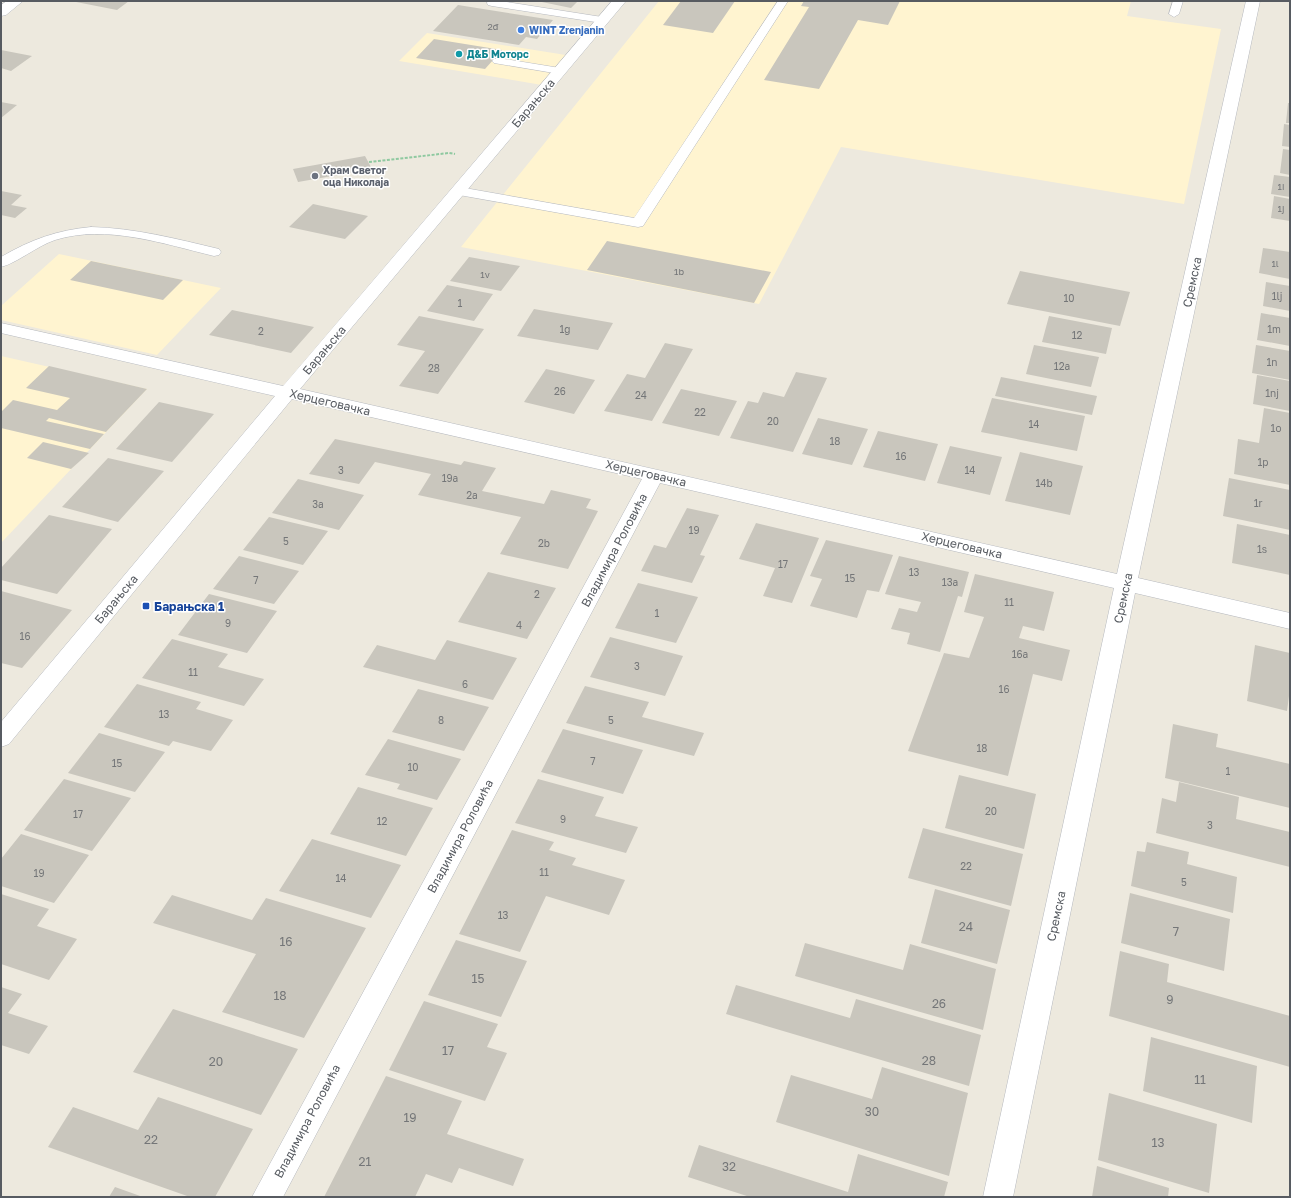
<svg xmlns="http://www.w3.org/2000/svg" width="1291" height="1198" font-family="'Golos Text',sans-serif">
  <rect width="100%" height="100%" fill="#ede9de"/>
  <path fill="#fff4d0" d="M 659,1 L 1131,1 L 1127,16 L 1221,29 L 1184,204 L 841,147 L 759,304 L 461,247 Z
    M 427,33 L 572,56 L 548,86 L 399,61 Z
    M 59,254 L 221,288 L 157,355 L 1,320 L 1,306 Z
    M 1,356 L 147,389 L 1,543 Z"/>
  <path fill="#c9c6bd" d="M 71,1 L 129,1 L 117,10 Z
    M 537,1 L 578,1 L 571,8 Z
    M 681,1 L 735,1 L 713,33 L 663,25 Z
    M 804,1 L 900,1 L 888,25 L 858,20 L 819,89 L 764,80 L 809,7 L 801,6 Z
    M 458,5 L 553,20 L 537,39 L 526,37 L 519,45 L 433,31 Z
    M 434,39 L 502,50 L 485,69 L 416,58 Z
    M 1,50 L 32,56 L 11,71 L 1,68 Z
    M 1,102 L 17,105 L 1,118 Z
    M 1288,103 L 1290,103 L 1290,123 L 1286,123 Z
    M 1284,124 L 1290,125 L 1290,147 L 1282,146 Z
    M 1283,149 L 1290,150 L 1290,175 L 1280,173 Z
    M 365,156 L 372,169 L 298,182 L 293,169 Z
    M 1274,175 L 1290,177 L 1290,197 L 1271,194 Z
    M 1,191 L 22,195 L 11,205 L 27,208 L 15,218 L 1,215 Z
    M 1274,196 L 1290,199 L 1290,221 L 1271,218 Z
    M 313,204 L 368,216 L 345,239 L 289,227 Z
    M 607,241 L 771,272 L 754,303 L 587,270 Z
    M 1263,248 L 1290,252 L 1290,279 L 1259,273 Z
    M 469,257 L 520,266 L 501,291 L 450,281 Z
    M 91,261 L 183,280 L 163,300 L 70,280 Z
    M 1020,271 L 1130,292 L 1120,326 L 1007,304 Z
    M 1266,282 L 1290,286 L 1290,311 L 1263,306 Z
    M 447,285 L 493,294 L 474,321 L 427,311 Z
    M 534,309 L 613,323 L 598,350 L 517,336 Z
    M 232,310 L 314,327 L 291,353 L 209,335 Z
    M 1261,313 L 1290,318 L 1290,346 L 1257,340 Z
    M 419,316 L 484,329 L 438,394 L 399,386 L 425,351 L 397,345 Z
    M 1049,316 L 1112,328 L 1106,354 L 1042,342 Z
    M 665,343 L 693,349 L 652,421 L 604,411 L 627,374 L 645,378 Z
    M 1034,345 L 1099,357 L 1091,387 L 1026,374 Z
    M 1256,345 L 1290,351 L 1290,380 L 1252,373 Z
    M 49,366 L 147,389 L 106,432 L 49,418 L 46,421 L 104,434 L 90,449 L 1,428 L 1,412 L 13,400 L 57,410 L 70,398 L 26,388 Z
    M 546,369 L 595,380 L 574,414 L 524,402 Z
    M 796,372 L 827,378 L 793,452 L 730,438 L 748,401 L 758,403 L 763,392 L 784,397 Z
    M 1257,375 L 1290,381 L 1290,411 L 1253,404 Z
    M 1001,377 L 1097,396 L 1092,415 L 995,396 Z
    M 681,389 L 737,401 L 719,436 L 662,423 Z
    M 992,398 L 1085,416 L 1077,451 L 981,432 Z
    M 159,402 L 214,414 L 172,462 L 116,449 Z
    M 1264,408 L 1290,413 L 1290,485 L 1234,474 L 1238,439 L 1259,443 Z
    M 818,418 L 868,429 L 852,465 L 802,454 Z
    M 878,431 L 938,444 L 925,481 L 863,467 Z
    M 335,439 L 461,465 L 464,461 L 496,468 L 482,491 L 544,504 L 551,490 L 591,499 L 586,508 L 598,511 L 568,569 L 500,554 L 521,517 L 418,495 L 431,474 L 375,462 L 359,484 L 309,474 Z
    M 43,442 L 89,453 L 71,469 L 27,458 Z
    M 950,446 L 1002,457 L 990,495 L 937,483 Z
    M 1020,452 L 1083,466 L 1070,515 L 1005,501 Z
    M 108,458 L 164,471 L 118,522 L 62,507 Z
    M 1229,478 L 1290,490 L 1290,530 L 1223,516 Z
    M 298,479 L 364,495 L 339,530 L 272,513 Z
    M 687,508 L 719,515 L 700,555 L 705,556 L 692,583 L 641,571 L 654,545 L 666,548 Z
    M 49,515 L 112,529 L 57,594 L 1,580 L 1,568 Z
    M 269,517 L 328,531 L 303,565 L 243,550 Z
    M 756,523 L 819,538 L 792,603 L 763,596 L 775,568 L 739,559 Z
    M 1237,524 L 1290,535 L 1290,575 L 1232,563 Z
    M 826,540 L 893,555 L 879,592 L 867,590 L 857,618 L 810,606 L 822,579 L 810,576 Z
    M 239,556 L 299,571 L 274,604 L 213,589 Z
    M 899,556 L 969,572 L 962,597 L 958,596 L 940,652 L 907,644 L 910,633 L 891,629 L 899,608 L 917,612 L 921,602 L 885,594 Z
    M 488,572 L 556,588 L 527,639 L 458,622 Z
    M 975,574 L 1054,592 L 1044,631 L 1023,626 L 1019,638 L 1070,650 L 1062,681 L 1033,674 L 1008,776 L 908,751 L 944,653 L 969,658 L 984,617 L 964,612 Z
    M 638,583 L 698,597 L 676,643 L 615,628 Z
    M 1,591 L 72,610 L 22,668 L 1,663 Z
    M 209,594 L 277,611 L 247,653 L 178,635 Z
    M 610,637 L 683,656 L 665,696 L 590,677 Z
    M 172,639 L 228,654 L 218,667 L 264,679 L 244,706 L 142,678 Z
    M 447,640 L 517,658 L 493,700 L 363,667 L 377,645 L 435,660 Z
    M 1255,645 L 1290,653 L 1290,697 L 1289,696 L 1287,711 L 1247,701 Z
    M 137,684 L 201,702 L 196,709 L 233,720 L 211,751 L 173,741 L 169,746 L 104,727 Z
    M 585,686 L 649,702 L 642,717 L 704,733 L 694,756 L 566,723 Z
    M 418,689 L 489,707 L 464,751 L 392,732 Z
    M 1173,724 L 1218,734 L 1216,747 L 1290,764 L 1290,808 L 1165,778 Z
    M 563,729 L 643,750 L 623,794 L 541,772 Z
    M 99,733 L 165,752 L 135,792 L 68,773 Z
    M 388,739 L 461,759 L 437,800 L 397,789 L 400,784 L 365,775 Z
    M 959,775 L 1036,794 L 1024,849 L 945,828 Z
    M 64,779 L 131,798 L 92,851 L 24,830 Z
    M 538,779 L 604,797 L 595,816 L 638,827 L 626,853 L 515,823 Z
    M 1179,782 L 1239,797 L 1236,819 L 1290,832 L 1290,867 L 1156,833 L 1162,798 L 1176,802 Z
    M 358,787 L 433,808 L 406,856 L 330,834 Z
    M 923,828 L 1023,854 L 1011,906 L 908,878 Z
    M 512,830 L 554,842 L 549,850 L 576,858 L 572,865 L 625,880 L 609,915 L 546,896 L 520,952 L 459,934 Z
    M 21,834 L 89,855 L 54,903 L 1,886 L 1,859 Z
    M 312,839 L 401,865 L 371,918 L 279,891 Z
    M 1147,842 L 1189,852 L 1187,864 L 1237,877 L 1233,913 L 1131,886 L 1137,851 L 1145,852 Z
    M 935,889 L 1010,910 L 997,964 L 921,943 Z
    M 1130,893 L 1230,919 L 1224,971 L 1121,943 Z
    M 1,894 L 49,909 L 37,926 L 77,939 L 49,980 L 1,964 Z
    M 172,895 L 252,920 L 266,898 L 366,928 L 304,1038 L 222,1012 L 256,954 L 153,923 Z
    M 456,940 L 527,961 L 501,1017 L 428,995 Z
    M 805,943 L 903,970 L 910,944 L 996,969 L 983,1030 L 795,976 Z
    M 1120,951 L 1169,964 L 1167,982 L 1290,1016 L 1290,1067 L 1109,1016 Z
    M 736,985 L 850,1018 L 856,999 L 981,1035 L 969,1086 L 726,1014 Z
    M 1,987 L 22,994 L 8,1013 L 48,1026 L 29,1054 L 1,1045 Z
    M 424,1001 L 498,1024 L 487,1047 L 507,1053 L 485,1101 L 389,1070 Z
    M 173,1009 L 298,1049 L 261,1115 L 133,1072 Z
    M 1151,1037 L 1257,1066 L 1252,1123 L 1143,1091 Z
    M 882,1067 L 968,1093 L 949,1176 L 776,1122 L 791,1075 L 872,1099 Z
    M 386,1076 L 462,1101 L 447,1134 L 524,1159 L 513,1186 L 459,1168 L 452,1183 L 426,1174 L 415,1197 L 324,1197 Z
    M 1109,1093 L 1217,1124 L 1209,1193 L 1098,1160 Z
    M 158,1097 L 253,1129 L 215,1197 L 190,1197 L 48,1147 L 73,1107 L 138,1130 Z
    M 699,1145 L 848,1192 L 858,1154 L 948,1182 L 944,1197 L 750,1197 L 688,1177 Z
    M 1097,1166 L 1169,1188 L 1168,1197 L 1092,1197 Z
    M 115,1187 L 143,1197 L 109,1197 Z"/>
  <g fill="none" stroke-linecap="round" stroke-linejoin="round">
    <defs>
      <path id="lane" d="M 488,1 L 500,1 L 602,17 L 607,20 L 602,23 L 492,6 L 488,5 L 487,3 Z
        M 778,1 L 788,1 L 643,226 L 638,227 L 459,195 L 453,191 L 459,187 L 634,218 Z
        M 1173,1 L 1183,1 L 1179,14 L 1174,17 L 1169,14 Z
        M 498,58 L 560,68 L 566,71 L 560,74 L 494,63 L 492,61 L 494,59 Z
        M 91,227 C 135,228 177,239 219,249 L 221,252 L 219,255 L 214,256 C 164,244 106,224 55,240 C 37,246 17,263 1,267 L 1,257 C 30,240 57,230 91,227 Z"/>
      <path id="street" d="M 7,1 L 23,1 L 6,15 L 1,16 L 1,5 Z
        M 612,1 L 626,1 L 300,389 L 1117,574 L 1246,1 L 1260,1 L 1138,578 L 1290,613 L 1290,629 L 1135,593 L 1013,1197 L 983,1197 L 1114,588 L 660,483 L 283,1197 L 252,1197 L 642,479 L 292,399 L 9,744 L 1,747 L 1,722 L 275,396 L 1,333 L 1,323 L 283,386 Z"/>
    </defs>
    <use href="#lane" stroke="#b6b9bf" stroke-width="1"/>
    <use href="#street" stroke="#b6b9bf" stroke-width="1"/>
    <path stroke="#8fc9a0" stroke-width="2" stroke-dasharray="3 1.5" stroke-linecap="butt" d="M 369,162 L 449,153 L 455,154"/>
    <use href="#lane" fill="#fff" fill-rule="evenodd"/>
    <use href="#street" fill="#fff" fill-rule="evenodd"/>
  </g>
  <circle fill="#3f7fe0" stroke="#fff" stroke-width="1.5" cx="521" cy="30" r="4"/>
  <circle fill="#0f9aa8" stroke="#fff" stroke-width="1.5" cx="459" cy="54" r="4"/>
  <circle fill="#6b7280" stroke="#fff" stroke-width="1.5" cx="315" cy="176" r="4"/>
  <rect fill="#1a4fb4" stroke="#fff" stroke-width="1.5" x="142" y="602" width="8" height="8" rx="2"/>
  <g text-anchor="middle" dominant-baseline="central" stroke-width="3" stroke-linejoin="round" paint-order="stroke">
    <g font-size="9" fill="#747678">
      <text x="493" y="26">2đ</text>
      <text x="1281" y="186">1i</text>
      <text x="1281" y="208">1j</text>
      <text x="1275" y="263">1l</text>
      <text x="679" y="271">1b</text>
      <text x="485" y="274">1v</text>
    </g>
    <g font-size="10" font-weight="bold" fill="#366cbe" stroke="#fff" text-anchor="start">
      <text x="529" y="30">WINT Zrenjanin</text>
    </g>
    <g font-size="10" font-weight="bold" fill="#0d838f" stroke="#fff" text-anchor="start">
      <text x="467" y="54">Д&amp;Б Моторс</text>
    </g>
    <g font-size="10" font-weight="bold" fill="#5b616d" stroke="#fff" text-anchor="start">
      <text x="323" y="170">Храм Светог<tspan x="323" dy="12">оца Николаја</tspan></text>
    </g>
    <g font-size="10" fill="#747678">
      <text x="1277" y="296">1lj</text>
      <text x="1069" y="298">10</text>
      <text x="460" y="303">1</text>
      <text x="565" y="329">1g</text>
      <text x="1274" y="329">1m</text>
      <text x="261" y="331">2</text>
      <text x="1077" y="335">12</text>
      <text x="1272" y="362">1n</text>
      <text x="1062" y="366">12a</text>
      <text x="434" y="368">28</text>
      <text x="560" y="391">26</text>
      <text x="1272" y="393">1nj</text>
      <text x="641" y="395">24</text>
      <text x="700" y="412">22</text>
      <text x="773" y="421">20</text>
      <text x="1034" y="424">14</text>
      <text x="1276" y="428">1o</text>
      <text x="835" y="441">18</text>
      <text x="901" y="456">16</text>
      <text x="1263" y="462">1p</text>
      <text x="341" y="470">3</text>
      <text x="970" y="470">14</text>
      <text x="450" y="478">19a</text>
      <text x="1044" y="483">14b</text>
      <text x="472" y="495">2a</text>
      <text x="1258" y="503">1r</text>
      <text x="318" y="504">3a</text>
      <text x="694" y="530">19</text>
      <text x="286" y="541">5</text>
      <text x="544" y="543">2b</text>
      <text x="1262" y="549">1s</text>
      <text x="783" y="564">17</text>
      <text x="914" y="572">13</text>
      <text x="850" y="578">15</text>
      <text x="256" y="580">7</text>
      <text x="950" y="582">13a</text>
      <text x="537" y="594">2</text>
      <text x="1009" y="602">11</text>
      <text x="657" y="613">1</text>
      <text x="228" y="623">9</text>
      <text x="519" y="625">4</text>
      <text x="25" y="636">16</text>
      <text x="1020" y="654">16a</text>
      <text x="637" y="666">3</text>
      <text x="193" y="672">11</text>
      <text x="465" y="684">6</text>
      <text x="1004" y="689">16</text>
      <text x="164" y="714">13</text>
      <text x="441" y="720">8</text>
      <text x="611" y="720">5</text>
      <text x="982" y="748">18</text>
      <text x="593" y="761">7</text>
      <text x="117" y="763">15</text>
      <text x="413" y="767">10</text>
      <text x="1228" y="771">1</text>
      <text x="991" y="811">20</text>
      <text x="78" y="814">17</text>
      <text x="563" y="819">9</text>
      <text x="382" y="821">12</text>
      <text x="1210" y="825">3</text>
      <text x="966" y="866">22</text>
      <text x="544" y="872">11</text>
      <text x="39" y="873">19</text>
      <text x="341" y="878">14</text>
      <text x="1184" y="882">5</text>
      <text x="503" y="915">13</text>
    </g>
    <g font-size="12" fill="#575b61" stroke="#fff">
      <text transform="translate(533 103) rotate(-50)">Барањска</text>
      <text transform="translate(1192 282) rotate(-78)">Сремска</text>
      <text transform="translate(324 350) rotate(-50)">Барањска</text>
      <text transform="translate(330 402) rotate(13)">Херцеговачка</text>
      <text transform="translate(646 473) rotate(13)">Херцеговачка</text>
      <text transform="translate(962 545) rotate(13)">Херцеговачка</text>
      <text transform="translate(614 550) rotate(-62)">Владимира Роловића</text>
      <text transform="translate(1123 598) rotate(-78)">Сремска</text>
      <text transform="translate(116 599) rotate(-50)">Барањска</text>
      <text transform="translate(460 836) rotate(-62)">Владимира Роловића</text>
      <text transform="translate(1056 916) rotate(-78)">Сремска</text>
      <text transform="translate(307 1121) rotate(-62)">Владимира Роловића</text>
    </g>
    <g font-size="12" font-weight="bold" fill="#164399" stroke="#fff" text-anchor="start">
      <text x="154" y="606">Барањска 1</text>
    </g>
    <g font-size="12" fill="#747678">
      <text x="966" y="926">24</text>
      <text x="1176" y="931">7</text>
      <text x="286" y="941">16</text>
      <text x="478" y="978">15</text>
      <text x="280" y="995">18</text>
      <text x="1170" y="999">9</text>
      <text x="939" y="1003">26</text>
      <text x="448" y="1050">17</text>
      <text x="929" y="1060">28</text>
      <text x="216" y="1061">20</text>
      <text x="1200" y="1079">11</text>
      <text x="872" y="1111">30</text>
      <text x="410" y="1117">19</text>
      <text x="151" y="1139">22</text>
      <text x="1158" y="1142">13</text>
      <text x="365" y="1161">21</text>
      <text x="729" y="1166">32</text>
    </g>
  </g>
  <rect width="1291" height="1198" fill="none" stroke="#575b61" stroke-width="4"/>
</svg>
